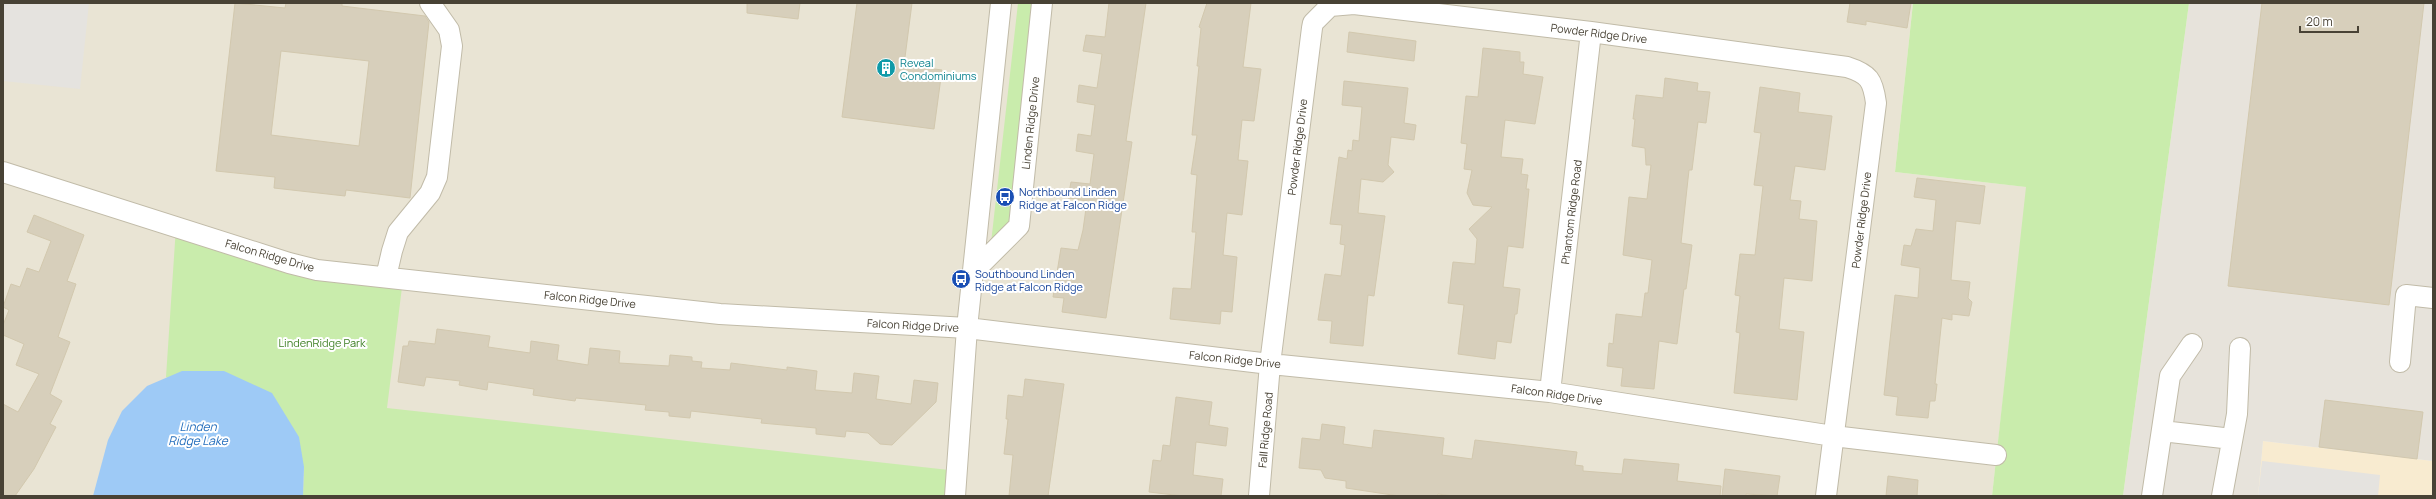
<svg xmlns="http://www.w3.org/2000/svg" width="2436" height="499" font-family="Manrope,sans-serif">
  <rect width="100%" height="100%" fill="#f5f2e7"/>
  <path fill="#e9e4d4" d="M 3,3 L 1913,3 L 1895,172 L 2027,187 L 1992,496 L 3,496 Z"/>
  <path fill="#f8ebd0" d="M 2263,441 L 2433,461 L 2433,496 L 2258,496 Z"/>
  <path fill="#e7e3db" d="M 2189,3 L 2433,3 L 2433,461 L 2263,441 L 2258,496 L 2123,496 Z"/>
  <path fill="#c9ecac" d="M 1018,3 L 1040,3 L 1010,221 L 991,243 Z
    M 1913,3 L 2189,3 L 2123,496 L 1992,496 L 2026,187 L 1895,172 Z
    M 176,227 L 289,263 L 403,279 L 387,408 L 958,471 L 955,496 L 303,496 L 304,467 L 166,377 Z"/>
  <path fill="#e5e3df" d="M 3,3 L 89,3 L 80,89 L 3,81 Z
    M 2262,461 L 2380,475 L 2378,496 L 2258,496 Z"/>
  <path fill="#9ecaf6" d="M 182,371 L 224,371 L 272,393 L 299,437 L 304,467 L 303,496 L 93,496 L 108,440 L 122,411 L 147,386 Z"/>
  <path fill="#d7cfbb" stroke="#d2c8ae" fill-rule="evenodd" d="M 235,3 L 285,8 L 286,3 L 342,3 L 342,6 L 425,16 L 429,22 L 410,198 L 346,190 L 345,196 L 274,188 L 275,177 L 216,171 ZM 281,51 L 369,61 L 359,146 L 271,135 Z
    M 747,3 L 800,3 L 798,19 L 747,13 Z
    M 857,3 L 912,3 L 904,65 L 942,70 L 934,129 L 842,117 Z
    M 1109,3 L 1146,3 L 1126,141 L 1132,142 L 1106,318 L 1062,312 L 1064,298 L 1053,297 L 1061,248 L 1078,250 L 1083,230 L 1087,201 L 1068,198 L 1071,182 L 1090,184 L 1094,154 L 1076,151 L 1078,134 L 1091,136 L 1095,105 L 1077,102 L 1079,85 L 1097,88 L 1102,54 L 1083,51 L 1086,35 L 1105,37 Z
    M 1207,3 L 1251,3 L 1243,67 L 1261,69 L 1254,121 L 1242,120 L 1238,160 L 1248,161 L 1242,215 L 1227,213 L 1223,255 L 1237,257 L 1232,312 L 1221,311 L 1220,324 L 1170,319 L 1173,288 L 1191,289 L 1196,232 L 1192,232 L 1197,175 L 1191,174 L 1197,135 L 1192,135 L 1199,66 L 1197,66 L 1201,28 L 1199,27 Z
    M 1850,3 L 1911,3 L 1907,28 L 1866,21 L 1866,25 L 1847,22 Z
    M 2262,3 L 2424,3 L 2389,305 L 2228,286 Z
    M 1349,32 L 1416,41 L 1414,61 L 1347,52 Z
    M 1483,48 L 1520,52 L 1520,62 L 1524,62 L 1523,74 L 1543,77 L 1535,124 L 1505,120 L 1501,157 L 1523,159 L 1521,174 L 1528,175 L 1526,189 L 1529,189 L 1523,248 L 1508,246 L 1503,287 L 1520,289 L 1517,314 L 1515,314 L 1511,343 L 1497,341 L 1495,359 L 1458,354 L 1464,305 L 1448,303 L 1453,262 L 1475,264 L 1477,239 L 1469,229 L 1492,207 L 1473,205 L 1467,193 L 1472,170 L 1464,169 L 1467,144 L 1461,143 L 1466,96 L 1478,97 Z
    M 1665,78 L 1698,83 L 1697,91 L 1710,92 L 1706,123 L 1698,122 L 1692,170 L 1689,170 L 1681,243 L 1692,245 L 1686,289 L 1684,289 L 1677,344 L 1659,341 L 1654,389 L 1621,386 L 1623,368 L 1607,366 L 1609,343 L 1613,344 L 1616,314 L 1642,317 L 1645,293 L 1648,293 L 1652,260 L 1623,255 L 1629,197 L 1647,199 L 1651,165 L 1646,165 L 1645,148 L 1632,146 L 1635,119 L 1633,119 L 1636,95 L 1663,98 Z
    M 1344,81 L 1408,88 L 1404,123 L 1416,125 L 1414,140 L 1391,137 L 1388,165 L 1394,172 L 1383,182 L 1361,179 L 1358,213 L 1385,216 L 1374,296 L 1368,295 L 1363,346 L 1330,343 L 1332,321 L 1318,320 L 1325,274 L 1341,276 L 1345,245 L 1340,244 L 1342,225 L 1330,224 L 1339,157 L 1347,159 L 1348,150 L 1352,151 L 1353,140 L 1359,141 L 1362,107 L 1342,105 Z
    M 1760,87 L 1800,93 L 1798,112 L 1832,116 L 1825,170 L 1795,166 L 1790,200 L 1801,201 L 1799,219 L 1817,221 L 1812,281 L 1784,278 L 1779,329 L 1804,332 L 1797,400 L 1734,393 L 1740,333 L 1736,332 L 1740,296 L 1735,295 L 1740,254 L 1755,255 L 1763,186 L 1754,185 L 1761,133 L 1754,132 Z
    M 1917,178 L 1985,186 L 1980,224 L 1956,221 L 1951,280 L 1970,282 L 1968,298 L 1972,302 L 1969,316 L 1952,314 L 1952,320 L 1942,318 L 1935,384 L 1937,384 L 1935,401 L 1930,401 L 1928,418 L 1896,415 L 1898,397 L 1884,395 L 1895,295 L 1918,298 L 1920,268 L 1901,265 L 1904,245 L 1911,246 L 1916,229 L 1933,231 L 1936,200 L 1914,197 Z
    M 34,215 L 84,235 L 67,281 L 76,284 L 58,337 L 70,342 L 50,394 L 62,401 L 50,424 L 56,427 L 34,469 L 15,496 L 3,496 L 3,404 L 18,412 L 39,374 L 16,365 L 24,344 L 3,335 L 3,325 L 9,310 L 3,307 L 11,284 L 20,287 L 27,268 L 39,272 L 51,241 L 27,232 Z
    M 437,329 L 490,336 L 488,347 L 530,353 L 531,341 L 559,345 L 557,360 L 588,365 L 590,348 L 620,351 L 619,363 L 669,366 L 670,355 L 692,357 L 692,361 L 702,362 L 701,368 L 730,370 L 731,363 L 787,370 L 787,367 L 817,371 L 815,390 L 852,393 L 854,373 L 879,376 L 876,399 L 911,404 L 914,380 L 938,383 L 936,402 L 892,445 L 880,444 L 868,433 L 846,431 L 845,437 L 816,434 L 816,428 L 761,423 L 762,419 L 691,411 L 690,418 L 669,416 L 669,412 L 645,410 L 646,405 L 576,398 L 575,401 L 533,395 L 534,389 L 488,382 L 487,390 L 459,385 L 460,381 L 426,377 L 424,386 L 398,382 L 403,346 L 408,346 L 409,341 L 435,344 Z
    M 1025,379 L 1064,384 L 1048,496 L 1009,496 L 1013,455 L 1004,454 L 1008,419 L 1006,419 L 1008,395 L 1023,397 Z
    M 1176,397 L 1212,402 L 1209,425 L 1228,428 L 1226,446 L 1196,442 L 1193,475 L 1223,479 L 1221,496 L 1183,496 L 1149,492 L 1153,460 L 1161,461 L 1163,445 L 1170,446 Z
    M 2325,400 L 2423,412 L 2417,459 L 2319,447 Z
    M 1322,424 L 1345,427 L 1343,444 L 1372,448 L 1374,430 L 1444,438 L 1442,455 L 1472,459 L 1475,440 L 1577,452 L 1575,465 L 1583,466 L 1583,471 L 1622,474 L 1624,459 L 1679,464 L 1677,481 L 1721,486 L 1720,496 L 1453,496 L 1438,494 L 1437,496 L 1399,496 L 1346,488 L 1346,481 L 1325,478 L 1321,470 L 1299,468 L 1302,438 L 1320,440 Z
    M 1725,469 L 1780,476 L 1777,496 L 1746,494 L 1746,496 L 1722,496 Z
    M 1888,476 L 1918,480 L 1917,496 L 1886,496 Z"/>
  <g fill="none" stroke-linecap="round" stroke-linejoin="round">
    <defs>
      <path id="minor" d="M 3,172 L 289,263 L 317,270 L 720,314 L 967,328 L 1270,364 L 1550,392 L 1833,436 L 1996,455
        M 973,272 L 1019,226 L 1042,3
        M 386,277 L 392,251 L 398,232 L 430,193 L 437,177 L 452,46 L 449,30 L 430,3
        M 2400,362 L 2406,295 L 2433,298
        M 1550,392 L 1591,32
        M 2162,431 L 2232,439
        M 955,496 L 967,328 L 1001,3
        M 1259,496 L 1270,364 L 1312,28 L 1313,23 L 1330,6 L 1354,4 L 1591,32 L 1847,67 C 1869,74 1873,80 1876,103 L 1826,496
        M 2152,496 L 2170,376 L 2192,344
        M 2222,496 L 2237,414 L 2240,348"/>
    </defs>
    <use href="#minor" stroke="#c1bba8" stroke-width="22"/>
    <use href="#minor" stroke="#fff" stroke-width="20"/>
  </g>
  <defs>
    <symbol id="building-disc" viewBox="-11 -11 22 22"><circle r="9.5" fill="#0f9aa8" stroke="#fff"/><path d="M-4-6H4V6H1V3H-1V6H-4ZM-2.5-4.3h1.7v1.8h-1.7ZM.8-4.3h1.7v1.8H.8ZM-2.5-1h1.7V.8h-1.7ZM.8-1h1.7V.8H.8Z" fill="#fff"/></symbol>
    <symbol id="bus-disc" viewBox="-11 -11 22 22"><circle r="9.5" fill="#1a4fb4" stroke="#fff"/><path d="M-5-6H5V4H4V6H2V4H-2V6H-4V4H-5ZM-3.5-4V0h7V-4ZM-3.5 1.2v1.5H-2V1.2ZM2 1.2v1.5H3.5V1.2Z" fill="#fff"/></symbol>
  </defs>
  <g fill-rule="evenodd">
    <use href="#building-disc" x="875" y="57" width="22" height="22"/>
    <use href="#bus-disc" x="994" y="186" width="22" height="22"/>
    <use href="#bus-disc" x="950" y="268" width="22" height="22"/>
  </g>
  <g text-anchor="middle" dominant-baseline="central" stroke-width="4" stroke-linejoin="round" paint-order="stroke">
    <g font-size="11" fill="#484235" stroke="#fff">
      <text transform="translate(1599 33) rotate(7)">Powder Ridge Drive</text>
      <text transform="translate(1030 123) rotate(-84)">Linden Ridge Drive</text>
      <text transform="translate(1297 147) rotate(-83)">Powder Ridge Drive</text>
      <text transform="translate(1571 212) rotate(-83)">Phantom Ridge Road</text>
      <text transform="translate(1861 220) rotate(-83)">Powder Ridge Drive</text>
      <text transform="translate(270 255) rotate(16)">Falcon Ridge Drive</text>
      <text transform="translate(590 299) rotate(6)">Falcon Ridge Drive</text>
      <text transform="translate(913 325) rotate(3)">Falcon Ridge Drive</text>
      <text transform="translate(1235 359) rotate(6)">Falcon Ridge Drive</text>
      <text transform="translate(1557 394) rotate(8)">Falcon Ridge Drive</text>
      <text transform="translate(1265 430) rotate(-85)">Fall Ridge Road</text>
    </g>
    <g font-size="11" fill="#0d838f" stroke="#fff" text-anchor="start">
      <text x="900" y="62">Reveal<tspan x="900" dy="13">Condominiums</tspan></text>
    </g>
    <g font-size="11" fill="#164399" stroke="#fff" text-anchor="start">
      <text x="1019" y="191">Northbound Linden<tspan x="1019" dy="13">Ridge at Falcon Ridge</tspan></text>
      <text x="975" y="273">Southbound Linden<tspan x="975" dy="13">Ridge at Falcon Ridge</tspan></text>
    </g>
    <g font-size="11" fill="#3d7f23" stroke="#fff">
      <text x="322" y="342">LindenRidge Park</text>
    </g>
    <g font-size="12" font-style="italic" fill="#256fbd" stroke="#fff">
      <text x="198" y="426">Linden<tspan x="198" dy="14">Ridge Lake</tspan></text>
    </g>
  </g>
  <rect width="2436" height="499" fill="none" stroke="#484235" stroke-width="8"/>
  <path d="M2300 26v6h58v-6" fill="none" stroke="#484235" stroke-width="2"/>
  <text x="2306" y="26" font-size="12" fill="#484235" stroke="#ffffff" stroke-width="3" paint-order="stroke">20 m</text>
</svg>
